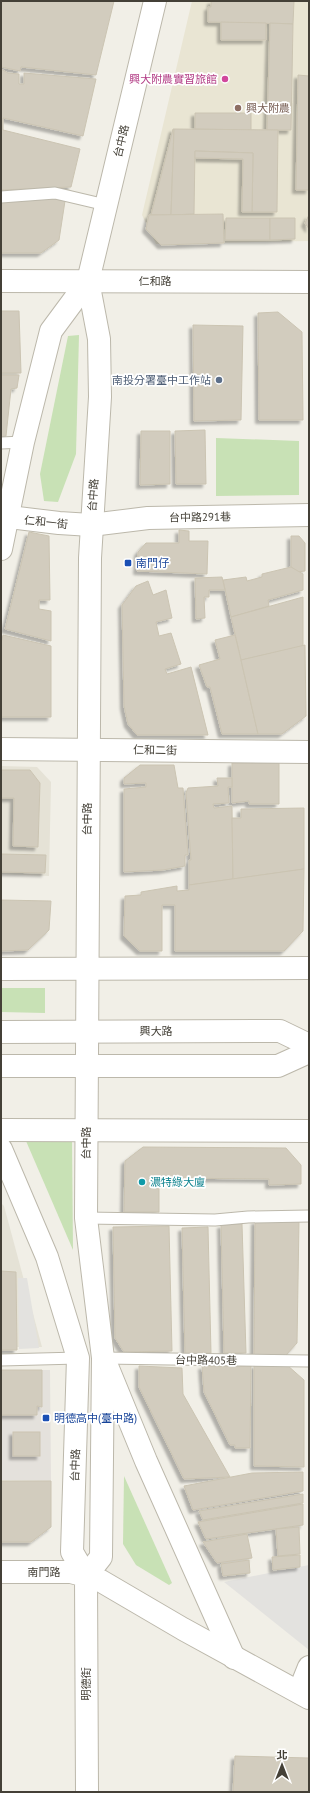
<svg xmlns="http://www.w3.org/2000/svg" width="310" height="1793" font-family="'PT Sans','Noto Sans TC',sans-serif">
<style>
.residential{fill:#e5e2d6}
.industrial{fill:#e4e1dc}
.education{fill:#e9e5d3}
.green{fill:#c8e1b5}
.parking{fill:#e3e2df}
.building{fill:#d2ccbe;stroke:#cbc4b2;filter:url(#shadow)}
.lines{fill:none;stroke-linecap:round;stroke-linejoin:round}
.service-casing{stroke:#bcb8ab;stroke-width:13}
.minor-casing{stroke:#bcb8ab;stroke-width:24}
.tertiary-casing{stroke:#bcb8ab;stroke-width:24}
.service{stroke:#fff;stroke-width:11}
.minor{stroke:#fff;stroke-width:22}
.tertiary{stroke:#fff;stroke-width:22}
.hotel-dot{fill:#d1479c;stroke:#fff;stroke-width:1.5}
.education-dot{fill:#8d6e63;stroke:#fff;stroke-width:1.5}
.service-dot{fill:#5c6f8a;stroke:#fff;stroke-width:1.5}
.transit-dot{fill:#1a4fb4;stroke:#fff;stroke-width:1.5}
.culture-dot{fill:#0f9aa8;stroke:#fff;stroke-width:1.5}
.labels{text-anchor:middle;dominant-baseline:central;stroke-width:3.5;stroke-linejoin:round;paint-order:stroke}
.hotel-label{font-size:11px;fill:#b23c85;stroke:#fff;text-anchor:end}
.education-label{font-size:11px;fill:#785e54;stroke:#fff;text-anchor:start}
.street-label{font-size:11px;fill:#444037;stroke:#fff}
.service-label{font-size:11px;fill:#4e5e75;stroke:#fff;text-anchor:end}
.transit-label{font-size:11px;fill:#164399;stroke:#fff;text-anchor:start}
.culture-label{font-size:11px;fill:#0d838f;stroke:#fff;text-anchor:start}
</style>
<defs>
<filter id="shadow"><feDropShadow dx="-3.5" dy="3.5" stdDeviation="1" flood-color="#0004"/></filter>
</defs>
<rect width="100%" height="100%" fill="#f1efe7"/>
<g class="residential">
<path d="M1,766L37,767L51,782L49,876L1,874Z"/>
<path d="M1,1203L4,1206L42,1347H1Z"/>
</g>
<path class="industrial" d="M1,1370H50L51,1481L1,1480Z"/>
<path class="education" d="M192,1H309V241L156,244L142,215Z"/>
<g class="green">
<path d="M79,335L76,454L58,502L44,501L40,474L68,336Z"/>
<path d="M216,438L299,441V495L216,496Z"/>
<path d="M1,988H45V1013L1,1012Z"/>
<path d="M72,1140L73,1250L26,1141Z"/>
<path d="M124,1476L172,1583L169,1585L136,1565L123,1544Z"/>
</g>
<g class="parking">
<path d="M18,1278H27L39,1348L19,1349Z"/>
<path d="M309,1565V1650L224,1582Z"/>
</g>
<g class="building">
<path d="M1,1H114L96,75L21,67L20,71L1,67Z"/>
<path d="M211,1H294L293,24L208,22V7H211Z"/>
<path d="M221,22L266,23V40H221Z"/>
<path d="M270,23L293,24L291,130H267Z"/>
<path d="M1,69L8,73L19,74V84H24V73L96,79L83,136L3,118V130L80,149L71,187L1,190Z"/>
<path d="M298,75L309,76V190H296Z"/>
<path d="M195,113H251V130L195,129Z"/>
<path d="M174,129L171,215H151L173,129Z"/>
<path d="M174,129L278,130L277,212H252L253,153L195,151L194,214L171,215Z"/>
<path d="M195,151L253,153L252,212H242L243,159L195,158Z"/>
<path d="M55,199L65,201L59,240L41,253H1V201Z"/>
<path d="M223,214L224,243L161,245L146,229L149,215Z"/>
<path d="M309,215V229L305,223Z"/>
<path d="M226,218H270V240H225Z"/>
<path d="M270,218H295V239L270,240Z"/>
<path d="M1,311H19L21,373H1Z"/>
<path d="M278,312L302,332L303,420H259L258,313Z"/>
<path d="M193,325L243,326L241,420L194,421Z"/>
<path d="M1,375H19L17,388L11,389L6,436L1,437Z"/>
<path d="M205,430L206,484H176L175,431Z"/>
<path d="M141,431H170V484L140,485Z"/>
<path d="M179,530L189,531V541H208L207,574L137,571L138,552L146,543H179Z"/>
<path d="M29,532L49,536L50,600H39V609L51,611V641L5,629Z"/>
<path d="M291,536H299L305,543V571L298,572L291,567Z"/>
<path d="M291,567L303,574V590L268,600L269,606L231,617L223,580L246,577L247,581L262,577V574Z"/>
<path d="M222,577L225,590H209V597H204L205,618L196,619L195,578Z"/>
<path d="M148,581L153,595L166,590L172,618L156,622L159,636L171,633L181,664L165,669L167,674L191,667L208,735H137L128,724L124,706L122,605L136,586Z"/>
<path d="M303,597V646L241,660L231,617Z"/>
<path d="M3,635L51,646V717H1V643Z"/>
<path d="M235,635L241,660L258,734H222L210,687H207L199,665L220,659L215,640Z"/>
<path d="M305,645L306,716L282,734H258L241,660Z"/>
<path d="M232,763H279V804H249V801L232,803Z"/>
<path d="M140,765H174L178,788H183L188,855H185V866L163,870L124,872V789L146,787V783L124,784V778Z"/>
<path d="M1,770H30L40,783L38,847L13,846L14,798H1Z"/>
<path d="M217,778H232V787H228L229,803L213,804L214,808L232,806L233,879L189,885V860H191L186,793L188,788L218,786Z"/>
<path d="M304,808V869L233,879L232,818H241V809Z"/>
<path d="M1,854L46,855L45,873L1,872Z"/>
<path d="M304,869L303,931L284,951H175V905H162V951H140L124,936L125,896L141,895V892L177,886V891L189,890V885Z"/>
<path d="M1,900L51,901L49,930L28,950L1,951Z"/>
<path d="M143,1147L286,1148L301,1165V1184L269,1185V1179L159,1178V1212H124L125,1161Z"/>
<path d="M255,1221H299L297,1343L286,1355H254Z"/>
<path d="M242,1224L246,1353H224L221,1225Z"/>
<path d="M169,1226L172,1351L124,1352L115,1338L113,1227Z"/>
<path d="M208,1227L211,1353L185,1354L182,1228Z"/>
<path d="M1,1271L16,1272L17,1350H1Z"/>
<path d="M254,1365H287L304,1380V1467L254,1466Z"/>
<path d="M139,1366L182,1368L183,1394L230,1477L184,1479L139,1387Z"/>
<path d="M202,1366H251L250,1448H235V1445H230L204,1392Z"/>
<path d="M1,1370H42V1407L37,1406V1415H1Z"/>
<rect x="13" y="1432" width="27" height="24"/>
<path d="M303,1472V1491L193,1510L184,1486L252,1473Z"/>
<path d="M1,1481H51V1527L31,1542H1Z"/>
<path d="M303,1494V1503L203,1520L199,1511Z"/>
<path d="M303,1504V1525L206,1539L198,1522Z"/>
<path d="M299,1527L300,1554L278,1556L276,1529Z"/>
<path d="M247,1534L252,1558L217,1563L203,1542Z"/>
<path d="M300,1555V1567L273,1570L272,1557Z"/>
<path d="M249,1560L250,1573L223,1576L221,1564Z"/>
<path d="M235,1756L309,1758V1792H233Z"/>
</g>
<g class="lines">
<g class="service-casing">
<g id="service">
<path d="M1,197L55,193L106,205"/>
<path d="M1,443L23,442"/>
<path d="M86,1218L215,1220L248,1217L309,1216"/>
<path d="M103,1358L309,1361"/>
<path d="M1,1360L78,1358"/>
</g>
</g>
<g class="minor-casing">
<g id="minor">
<path d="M1,281L309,282"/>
<path d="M1,516L59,523L91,525L148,518L309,515"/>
<path d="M1,749L309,752"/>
<path d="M1,1572H71L86,1576L87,1792"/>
<path d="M299,1692L309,1667"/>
</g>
</g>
<g class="tertiary-casing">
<g id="tertiary">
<path d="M1,549L23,442L51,331L88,281"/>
<path d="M1,969L309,968"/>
<path d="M1,1032L280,1031L309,1045"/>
<path d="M1,1066H278L309,1052"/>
<path d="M1,1130L309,1131"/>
<path d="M1,1149L47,1257L78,1358L72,1552L86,1576L101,1581L183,1629L309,1698"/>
<path d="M107,1366L146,1461L234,1658"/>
<path d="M86,1576L101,1557L103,1358L86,1218L90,558L100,397L99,339L88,281L155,1"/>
</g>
</g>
<use href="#service" class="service"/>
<use href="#minor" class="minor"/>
<use href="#tertiary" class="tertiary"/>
</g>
<circle class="hotel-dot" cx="225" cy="79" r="4"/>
<circle class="education-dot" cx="238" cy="108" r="4"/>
<circle class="service-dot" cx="219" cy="380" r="4"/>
<g class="transit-dot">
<rect x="124" y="559" width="8" height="8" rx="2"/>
<rect x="42" y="1414" width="8" height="8" rx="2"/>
</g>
<circle class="culture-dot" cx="142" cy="1182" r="4"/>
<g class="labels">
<g class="hotel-label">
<text x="217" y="79">興大附農實習旅館</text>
</g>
<g class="education-label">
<text x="246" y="108">興大附農</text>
</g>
<g class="street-label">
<text transform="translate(121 141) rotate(-77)">台中路</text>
<text x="155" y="281">仁和路</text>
<text transform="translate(93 495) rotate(-86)">台中路</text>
<text transform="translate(200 517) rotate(-1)">台中路291巷</text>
<text transform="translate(46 522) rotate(6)">仁和一街</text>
<text transform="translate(155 750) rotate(1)">仁和二街</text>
<text transform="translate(87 819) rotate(-90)">台中路</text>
<text x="156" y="1031">興大路</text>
<text transform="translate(86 1143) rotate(-90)">台中路</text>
<text transform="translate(206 1360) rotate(1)">台中路405巷</text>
<text transform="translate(75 1465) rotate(-88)">台中路</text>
<text x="44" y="1572">南門路</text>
<text transform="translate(86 1684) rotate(-90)">明德街</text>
</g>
<g class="service-label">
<text x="211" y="380">南投分署臺中工作站</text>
</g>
<g class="transit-label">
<text x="136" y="563">南門仔</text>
<text x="54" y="1418">明德高中(臺中路)</text>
</g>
<g class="culture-label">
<text x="150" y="1182">濃特綠大廈</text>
</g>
</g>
<rect width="310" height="1793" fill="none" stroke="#444037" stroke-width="4"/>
<g transform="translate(282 1765)" stroke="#ffffff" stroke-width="3" paint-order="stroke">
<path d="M0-3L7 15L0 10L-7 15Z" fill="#444037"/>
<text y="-6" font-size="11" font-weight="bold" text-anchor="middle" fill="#444037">北</text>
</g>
</svg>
